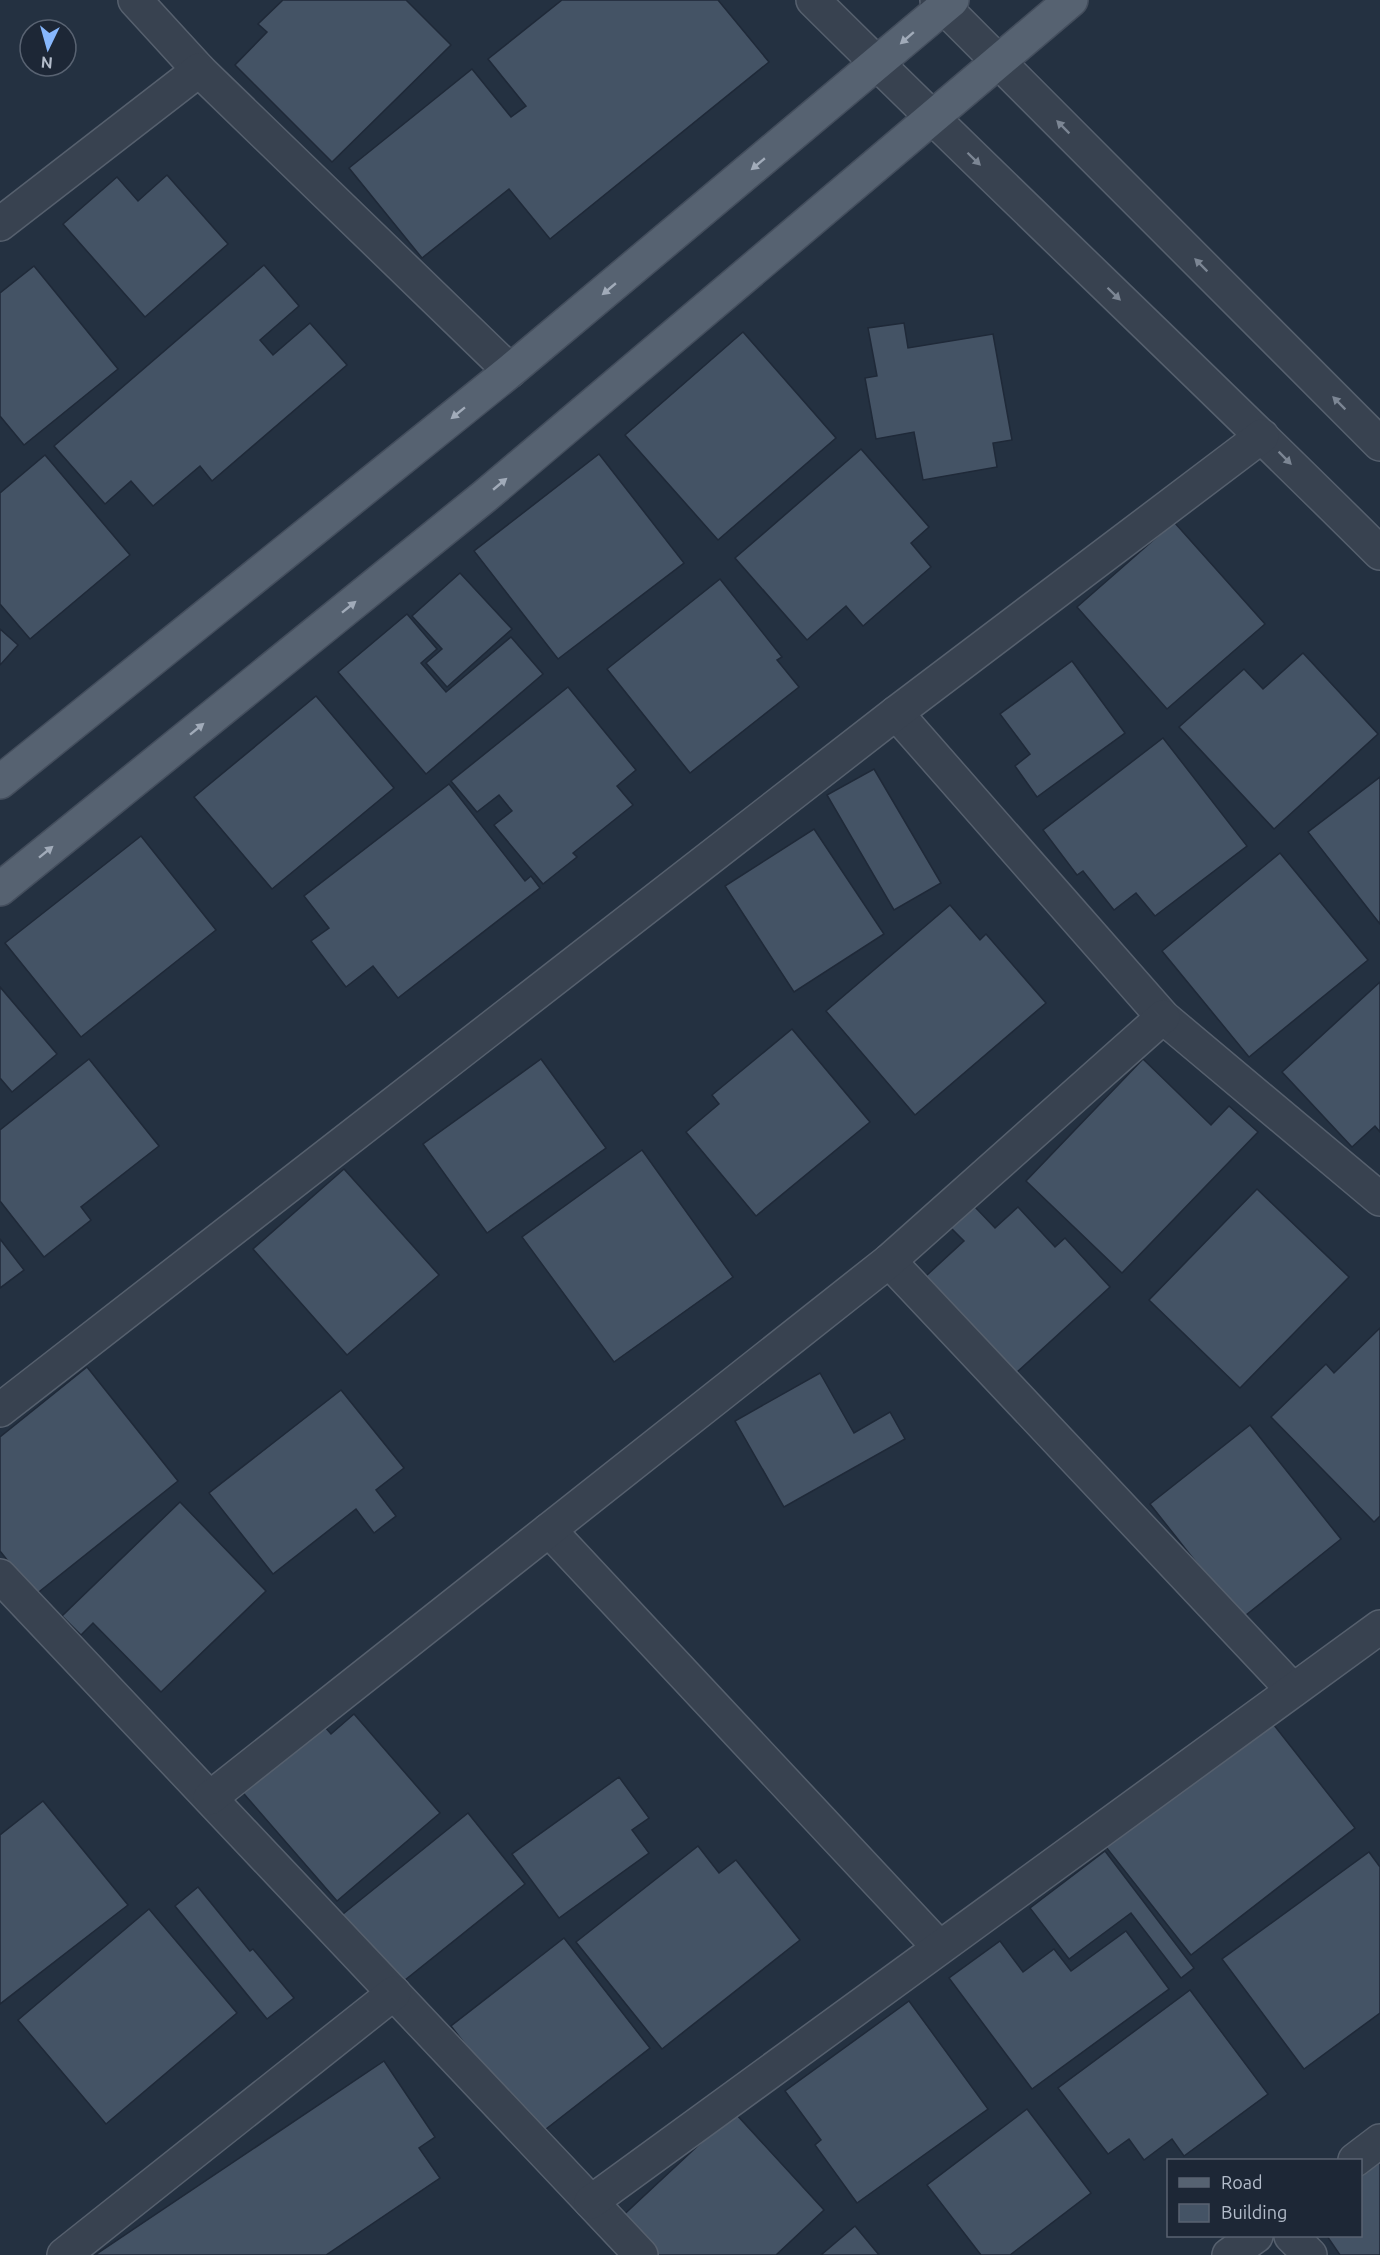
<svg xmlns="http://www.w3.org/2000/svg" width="1380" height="2255" font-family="Ubuntu,sans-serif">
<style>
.building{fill:#445365;stroke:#1f2938;stroke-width:1.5}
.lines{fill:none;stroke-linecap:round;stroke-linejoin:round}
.minor-casing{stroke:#56606e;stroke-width:36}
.major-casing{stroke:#444e5d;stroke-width:36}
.minor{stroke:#384250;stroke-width:33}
.major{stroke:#566271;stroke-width:33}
.oneway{fill:#a1abb9}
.oneway2{fill:#7c8694}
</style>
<rect width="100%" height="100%" fill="#243141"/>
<g class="building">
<path d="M283,0H406L451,45L332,162L235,65L267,32L258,24Z"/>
<path d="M562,0H718L769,62L550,239L509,189L422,258L349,168L472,69L511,117L526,106L488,59Z"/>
<path d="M167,175L228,244L145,317L63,224L117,177L138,201Z"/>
<path d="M264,265L299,306L260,340L273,355L310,323L347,365L212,481L200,466L153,506L131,481L105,504L54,446Z"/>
<path d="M34,266L118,369L24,445L0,416V293Z"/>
<path d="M904,323L908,348L993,334L1012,440L993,443L997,467L923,480L914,432L876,439L865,378L877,376L868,328Z"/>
<path d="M743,332L836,438L718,540L625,435Z"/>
<path d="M861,449L929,527L911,543L931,567L863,626L846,606L807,640L735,558Z"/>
<path d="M599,454L684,563L558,659L474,551Z"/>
<path d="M45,455L130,555L30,639L0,604V493Z"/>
<path d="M1174,522L1265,624L1167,709L1077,607Z"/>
<path d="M460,573L512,629L447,687L426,663L442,649L412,616Z"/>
<path d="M720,579L782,657L777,660L799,687L690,773L607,669Z"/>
<path d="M407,614L437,649L421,663L446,692L511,637L543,674L426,774L338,672Z"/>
<path d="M0,629L18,645L0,665Z"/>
<path d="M1303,653L1378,734L1274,829L1179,727L1244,669L1263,689Z"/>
<path d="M1072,661L1125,733L1037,797L1015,766L1030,754L1000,714Z"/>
<path d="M568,687L636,770L617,786L633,805L573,853L577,857L543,884L494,825L512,811L499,795L477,812L451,781Z"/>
<path d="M316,696L394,788L272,889L194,797Z"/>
<path d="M1163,738L1247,846L1155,916L1136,893L1114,910L1083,871L1077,875L1043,830Z"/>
<path d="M874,769L941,883L894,910L827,795Z"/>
<path d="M1380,777V924L1308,832Z"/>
<path d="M449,784L525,881L531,876L540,888L398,998L373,966L346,987L311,941L329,928L304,896Z"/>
<path d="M814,829L884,934L794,992L725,886Z"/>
<path d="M141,836L216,930L81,1037L5,943Z"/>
<path d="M1280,853L1368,960L1249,1057L1162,951Z"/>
<path d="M950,905L980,940L986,934L1046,1003L915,1115L826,1011Z"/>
<path d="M1380,982V1132L1375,1126L1352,1147L1282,1072Z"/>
<path d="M0,987L57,1054L12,1092L0,1078Z"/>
<path d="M792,1029L870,1122L756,1216L686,1132L719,1104L712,1095Z"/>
<path d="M89,1059L159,1146L81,1207L91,1220L44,1257L0,1201V1130Z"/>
<path d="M541,1059L606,1148L487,1233L423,1144Z"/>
<path d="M1143,1059L1211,1125L1229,1106L1258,1132L1122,1273L1026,1181Z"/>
<path d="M642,1150L733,1277L614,1362L522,1237Z"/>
<path d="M344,1169L439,1275L347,1355L253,1249Z"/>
<path d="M1257,1189L1349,1277L1240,1388L1149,1300Z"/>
<path d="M974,1206L995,1228L1018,1207L1055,1247L1065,1238L1110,1287L1016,1373L926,1276L964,1241L950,1227Z"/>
<path d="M0,1239L24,1270L0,1288Z"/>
<path d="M1380,1328V1516L1374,1522L1271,1417L1326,1364L1334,1373Z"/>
<path d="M87,1367L178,1481L35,1595L0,1551V1437Z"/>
<path d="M820,1373L854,1433L890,1412L905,1439L784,1507L735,1421Z"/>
<path d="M341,1390L404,1468L376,1490L396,1516L374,1533L356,1509L273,1574L209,1493Z"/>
<path d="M1250,1425L1341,1539L1241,1619L1150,1504Z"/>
<path d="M180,1502L266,1591L161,1692L93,1623L81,1635L62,1616Z"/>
<path d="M354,1714L440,1813L337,1901L238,1787L318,1719L331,1734Z"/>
<path d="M1270,1720L1355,1828L1191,1955L1106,1847Z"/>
<path d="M619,1777L649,1818L632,1830L649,1853L559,1918L512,1854Z"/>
<path d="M43,1801L128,1905L0,2004V1835Z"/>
<path d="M468,1813L525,1884L395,1988L338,1918Z"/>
<path d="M698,1846L719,1873L736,1860L800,1940L662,2049L576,1942Z"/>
<path d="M1105,1851L1194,1968L1181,1978L1131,1913L1069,1959L1030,1908Z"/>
<path d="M1369,1852L1380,1867V2013L1304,2069L1222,1959Z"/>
<path d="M198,1887L250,1951L253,1949L294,1998L267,2019L175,1906Z"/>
<path d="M149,1909L237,2013L106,2124L18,2020Z"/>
<path d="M1126,1931L1169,1989L1032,2089L949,1978L1000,1941L1023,1972L1054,1949L1071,1971Z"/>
<path d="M564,1938L650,2048L537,2136L451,2026Z"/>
<path d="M1190,1990L1268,2094L1184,2156L1172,2139L1144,2160L1129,2139L1108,2154L1058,2088Z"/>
<path d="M909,2001L988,2109L857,2203L815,2145L821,2140L785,2091Z"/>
<path d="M384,2061L435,2137L419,2148L440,2178L326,2255H95Z"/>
<path d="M1027,2109L1091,2193L1010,2255H981L927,2185Z"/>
<path d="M734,2112L824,2210L776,2255H645L615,2223Z"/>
<path d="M1380,2159V2255H1340L1327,2236H1360V2173Z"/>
<path d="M855,2226L879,2255H821Z"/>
</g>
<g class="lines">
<g class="minor-casing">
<g id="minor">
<path d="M135,0L199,70"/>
<path d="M813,0C1000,186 1193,367 1380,553"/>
<path d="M937,0L1380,444"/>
<path d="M0,224L199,70L510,371"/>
<path d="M896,713L1163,1017L1380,1199"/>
<path d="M889,1261L1293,1690"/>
<path d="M0,1410L896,713L1262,436"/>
<path d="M549,1530L939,1947"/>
<path d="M0,1576L641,2255"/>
<path d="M210,1798L889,1261L1163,1017"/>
<path d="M1355,2160L1380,2141"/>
<path d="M591,2202L1380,1627"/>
<path d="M1291,2236L1310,2255"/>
<path d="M64,2255L394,1993"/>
<path d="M1229,2255L1256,2236"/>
</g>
</g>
<g class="major-casing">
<g id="major">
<path d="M0,782L510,371L952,0"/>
<path d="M0,889L485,496L1071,0"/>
</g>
</g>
<use href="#minor" class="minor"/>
<use href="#major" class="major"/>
</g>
<defs><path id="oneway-solid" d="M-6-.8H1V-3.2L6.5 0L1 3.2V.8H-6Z" transform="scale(1.5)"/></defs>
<g class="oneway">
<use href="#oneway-solid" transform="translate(907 38) rotate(139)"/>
<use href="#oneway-solid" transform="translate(758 164) rotate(140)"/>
<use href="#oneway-solid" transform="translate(609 289) rotate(140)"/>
<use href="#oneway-solid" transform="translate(458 413) rotate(141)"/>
<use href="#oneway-solid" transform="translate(500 484) rotate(-40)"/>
<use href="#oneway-solid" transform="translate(349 607) rotate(-39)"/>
<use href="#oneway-solid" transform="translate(197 729) rotate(-39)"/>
<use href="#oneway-solid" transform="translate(46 852) rotate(-39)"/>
</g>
<g class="oneway2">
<use href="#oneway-solid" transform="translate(1063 127) rotate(-135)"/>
<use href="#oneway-solid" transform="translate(974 159) rotate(44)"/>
<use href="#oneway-solid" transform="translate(1201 265) rotate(-135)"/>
<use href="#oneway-solid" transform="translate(1114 294) rotate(44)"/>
<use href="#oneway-solid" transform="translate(1339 403) rotate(-135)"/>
<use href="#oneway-solid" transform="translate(1285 458) rotate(45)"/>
</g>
<rect x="1167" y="2159" width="195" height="78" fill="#1d2736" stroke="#596372" stroke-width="1.5"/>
<rect x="1179" y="2178" width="30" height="9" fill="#566271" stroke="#596372" stroke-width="1.5"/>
<text x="1221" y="2189" font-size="18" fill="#b4bdcb">Road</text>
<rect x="1179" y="2204" width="30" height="18" fill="#445365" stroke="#596372" stroke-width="1.5"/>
<text x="1221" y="2219" font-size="18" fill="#b4bdcb">Building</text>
<g transform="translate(48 48) rotate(185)"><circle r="28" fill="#1d2736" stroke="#596372" stroke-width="1.5"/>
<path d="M0-4.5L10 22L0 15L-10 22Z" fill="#87b7fd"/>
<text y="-9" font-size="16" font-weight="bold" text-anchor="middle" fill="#b4bdcb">N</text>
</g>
</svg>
